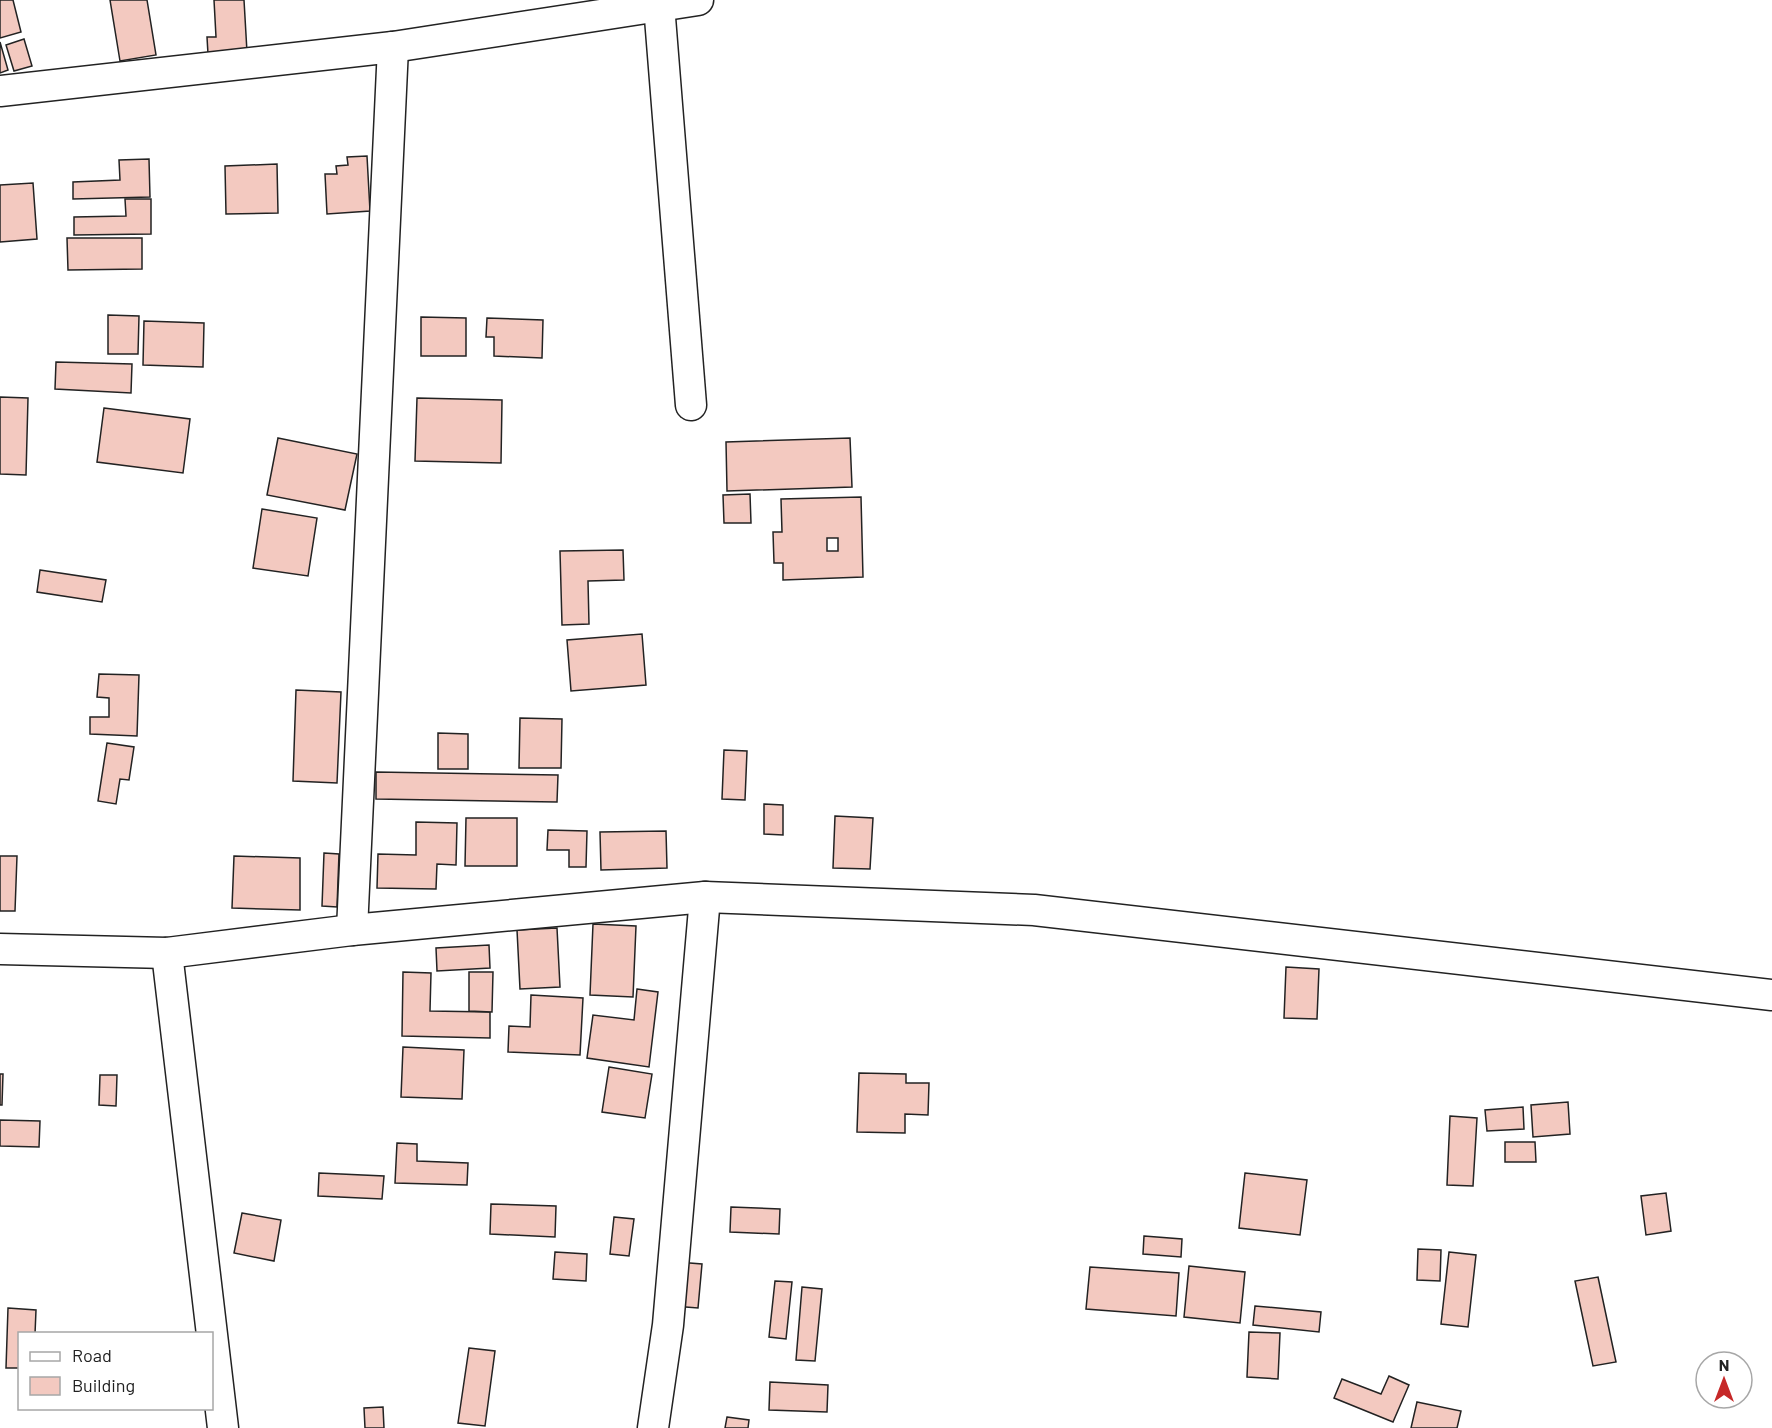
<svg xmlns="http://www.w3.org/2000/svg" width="1772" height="1428" font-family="Barlow,sans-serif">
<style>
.building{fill:#f3c9c0;stroke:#222;stroke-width:1.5;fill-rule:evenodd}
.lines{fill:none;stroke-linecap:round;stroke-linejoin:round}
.minor-casing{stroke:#222;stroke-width:33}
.minor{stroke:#fff;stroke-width:30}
</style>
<rect width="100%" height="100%" fill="#fff"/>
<g class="building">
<path d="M0,0H13L21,32L0,38Z"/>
<path d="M110,0H147L156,55L120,61Z"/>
<path d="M214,0H244L247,52L208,54L207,37H216Z"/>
<path d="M24,39L32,66L14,71L6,45Z"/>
<path d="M0,42L8,70L0,73Z"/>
<path d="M367,156L370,211L327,214L325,174H337L336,166L348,165L347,157Z"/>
<path d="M149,159L150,197L73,199V182L120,180L119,160Z"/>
<path d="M277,164L278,213L226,214L225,166Z"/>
<path d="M33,183L37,239L0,242V185Z"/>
<path d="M125,199H151V234L74,235V217L126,216Z"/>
<path d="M67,238H142V269L68,270Z"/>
<path d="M108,315L139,316L138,354H108Z"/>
<path d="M421,317L466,318V356H421Z"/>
<path d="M487,318L543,320L542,358L494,356V337H486Z"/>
<path d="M144,321L204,323L203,367L143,365Z"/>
<path d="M56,362L132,364L131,393L55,389Z"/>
<path d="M0,397L28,398L26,475L0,474Z"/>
<path d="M417,398L502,400L501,463L415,461Z"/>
<path d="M104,408L190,419L183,473L97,462Z"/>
<path d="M278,438L357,454L345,510L267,495Z"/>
<path d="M850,438L852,487L727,491L726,442Z"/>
<path d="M750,494L751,523H724L723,495Z"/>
<path d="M861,497L863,577L783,580V563H774L773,532H782L781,499ZM827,538H838V551H827Z"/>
<path d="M262,509L317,518L308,576L253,568Z"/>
<path d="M623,550L624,580L588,581L589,624L562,625L560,551Z"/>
<path d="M40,570L106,580L102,602L37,592Z"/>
<path d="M642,634L646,685L571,691L567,640Z"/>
<path d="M99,674L139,675L137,736L90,734V717H109V698L97,697Z"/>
<path d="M296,690L341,692L337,783L293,781Z"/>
<path d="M520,718L562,719L561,768H519Z"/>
<path d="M438,733L468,734V769H438Z"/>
<path d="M107,743L134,747L129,780L120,779L116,804L98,801Z"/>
<path d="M724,750L747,751L745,800L722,799Z"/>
<path d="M376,772L558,775L557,802L376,799Z"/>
<path d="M764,804L783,805V835L764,834Z"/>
<path d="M835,816L873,818L870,869L833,868Z"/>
<path d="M466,818H517V866H465Z"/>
<path d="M416,822L457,823L456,865L437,864L436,889L377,888L378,854L416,855Z"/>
<path d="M548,830L587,831L586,867H569V850H547Z"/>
<path d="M666,831L667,868L601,870L600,832Z"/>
<path d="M324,853L339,854L337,907L322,906Z"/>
<path d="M0,856H17L15,911H0Z"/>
<path d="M234,856L300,858V910L232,908Z"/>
<path d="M593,924L636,926L633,997L590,995Z"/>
<path d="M557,928L560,987L520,989L517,930Z"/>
<path d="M489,945L490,968L437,971L436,948Z"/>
<path d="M1286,967L1319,969L1317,1019L1284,1018Z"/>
<path d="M403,972L431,973L430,1011L490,1012V1038L402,1036Z"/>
<path d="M469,972H493L492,1012L469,1011Z"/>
<path d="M637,989L658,992L649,1067L587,1058L593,1015L634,1020Z"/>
<path d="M531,995L583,998L580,1055L508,1052L509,1026L530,1027Z"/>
<path d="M403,1047L464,1050L462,1099L401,1097Z"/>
<path d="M609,1067L652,1074L645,1118L602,1112Z"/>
<path d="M859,1073L906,1074V1083H929L928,1115L905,1114V1133L857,1132Z"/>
<path d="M0,1074H3L2,1105H0Z"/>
<path d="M100,1075H117L116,1106L99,1105Z"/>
<path d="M1568,1102L1570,1134L1533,1137L1531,1105Z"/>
<path d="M1523,1107L1524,1129L1487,1131L1485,1110Z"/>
<path d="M1450,1116L1477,1118L1473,1186L1447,1185Z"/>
<path d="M0,1120L40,1121L39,1147L0,1146Z"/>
<path d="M1505,1142H1535L1536,1162H1505Z"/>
<path d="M397,1143L417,1144V1161L468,1163L467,1185L395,1183Z"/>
<path d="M319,1173L384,1176L382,1199L318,1196Z"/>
<path d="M1245,1173L1307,1180L1300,1235L1239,1228Z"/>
<path d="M1666,1193L1671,1231L1646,1235L1641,1196Z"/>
<path d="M491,1204L556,1206L555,1237L490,1234Z"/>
<path d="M731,1207L780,1209L779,1234L730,1232Z"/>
<path d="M242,1213L281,1220L274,1261L234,1253Z"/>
<path d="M614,1217L634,1219L629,1256L610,1254Z"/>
<path d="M1144,1236L1182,1239L1181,1257L1143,1254Z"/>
<path d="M1418,1249L1441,1250L1440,1281L1417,1280Z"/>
<path d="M555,1252L587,1254L586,1281L553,1279Z"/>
<path d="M1449,1252L1476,1255L1468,1327L1441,1324Z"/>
<path d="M677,1262L702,1264L698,1308L673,1306Z"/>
<path d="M1189,1266L1245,1272L1240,1323L1184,1317Z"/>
<path d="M1090,1267L1179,1273L1176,1316L1086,1309Z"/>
<path d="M1598,1277L1616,1362L1593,1366L1575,1281Z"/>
<path d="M775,1281L792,1282L786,1339L769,1337Z"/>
<path d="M802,1287L822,1289L815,1361L796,1360Z"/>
<path d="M1255,1306L1321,1312L1319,1332L1253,1325Z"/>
<path d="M8,1308L36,1310L35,1334H20V1368H6Z"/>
<path d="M1249,1332L1280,1333L1278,1379L1247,1377Z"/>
<path d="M469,1348L495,1351L485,1426L458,1423Z"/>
<path d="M1389,1376L1409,1385L1393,1422L1334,1398L1342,1379L1381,1394Z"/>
<path d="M770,1382L828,1385L827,1412L769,1410Z"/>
<path d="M1417,1402L1461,1411L1457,1428H1411Z"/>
<path d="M383,1407L384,1428H365L364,1408Z"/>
<path d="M727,1417L749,1420L748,1428H725Z"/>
</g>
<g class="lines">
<g class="minor-casing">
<g id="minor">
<path d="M659,5L691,405"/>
<path d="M0,91L393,47L698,0"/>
<path d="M352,930L393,47"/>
<path d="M0,949L167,953L352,930L705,897L1034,910L1772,995"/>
<path d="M167,953L223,1428"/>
<path d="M653,1428L668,1325L705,897"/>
</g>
</g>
<use href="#minor" class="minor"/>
</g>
<rect x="18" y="1332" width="195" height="78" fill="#ffffff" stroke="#a7a7a7" stroke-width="1.5"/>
<rect x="30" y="1352" width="30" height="9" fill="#ffffff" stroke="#a7a7a7" stroke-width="1.5"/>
<text x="72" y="1362" font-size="18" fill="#222222">Road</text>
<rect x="30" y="1377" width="30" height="18" fill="#f3c9c0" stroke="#a7a7a7" stroke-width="1.5"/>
<text x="72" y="1392" font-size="18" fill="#222222">Building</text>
<g transform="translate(1724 1380)"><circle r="28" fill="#ffffff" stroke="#a7a7a7" stroke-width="1.5"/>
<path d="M0-4.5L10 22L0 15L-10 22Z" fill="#c62828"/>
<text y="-9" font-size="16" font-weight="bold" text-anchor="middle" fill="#222222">N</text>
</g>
</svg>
